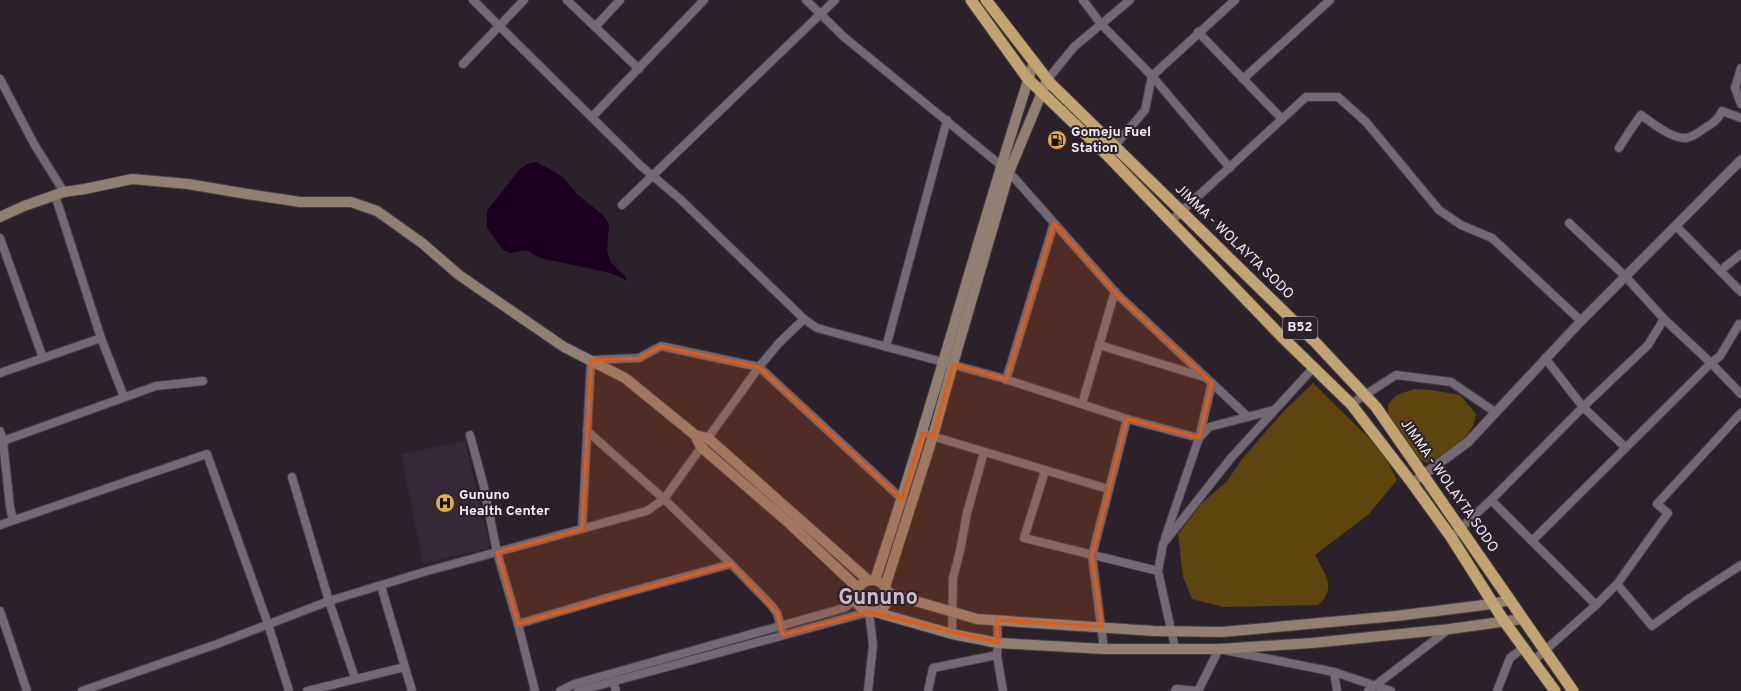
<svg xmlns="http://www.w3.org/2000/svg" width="1741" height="691" font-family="Overpass,sans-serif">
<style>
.built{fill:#352837}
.forest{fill:#5d450d}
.water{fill:#1c0020}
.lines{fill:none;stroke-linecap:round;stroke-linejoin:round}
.minor-casing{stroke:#443d44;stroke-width:10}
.tertiary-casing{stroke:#443d44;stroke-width:11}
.secondary-casing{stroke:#443d44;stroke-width:12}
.trunk-casing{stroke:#443d44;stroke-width:13}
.minor{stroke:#736974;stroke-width:8}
.tertiary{stroke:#736974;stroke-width:9}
.secondary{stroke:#917f72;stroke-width:10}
.trunk{stroke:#c2a470;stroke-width:11}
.marked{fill:#e8590c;fill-opacity:0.2;stroke:#e8590c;stroke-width:3;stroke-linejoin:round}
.labels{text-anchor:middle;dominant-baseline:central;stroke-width:4;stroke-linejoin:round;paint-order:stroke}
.shield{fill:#2a212b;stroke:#b7b0b8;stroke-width:1}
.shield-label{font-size:13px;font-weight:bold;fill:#f3edf4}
.poi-label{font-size:14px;font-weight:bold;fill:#f3edf4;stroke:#2a212b;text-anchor:start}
.street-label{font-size:14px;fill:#f3edf4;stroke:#2a212b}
.town-label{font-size:22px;font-weight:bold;fill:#c7bcc8;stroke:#2a212b}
</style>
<rect width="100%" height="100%" fill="#2a212b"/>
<path class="built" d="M465,441L489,544L487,549L423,563L401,454Z"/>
<g class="forest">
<path d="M1313,383L1382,451L1397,480L1369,514L1315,555C1324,574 1338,587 1318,605L1223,607L1192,599L1183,577L1178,534L1202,503L1227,481L1242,459L1284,411Z"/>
<path d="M1414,389L1431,390L1460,395L1476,414C1475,419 1474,425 1471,429C1461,445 1443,457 1426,463L1414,455L1388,415V404L1397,395Z"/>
</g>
<path class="water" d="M537,162L562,176L578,195L603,215L609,224L607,250L611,263L624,275L627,281L611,273L540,258L526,250L510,253L502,249L487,228V211L519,170L527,164Z"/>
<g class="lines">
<g class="minor-casing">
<g id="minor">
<path d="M473,0L641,166L680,199L804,319L817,328L1002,378L1127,419L1199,438L1212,383"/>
<path d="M567,0L639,69"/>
<path d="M806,0L844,37L1009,172L1117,294L1248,417"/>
<path d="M1083,0L1101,24L1152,76L1230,168"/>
<path d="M595,27L620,0"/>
<path d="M1198,32L1282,119"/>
<path d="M463,64L524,0"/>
<path d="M1741,68L1735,88L1741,104"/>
<path d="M0,79L34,144L64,192"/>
<path d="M1243,79L1330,0"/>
<path d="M1047,80L1074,47L1130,0"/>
<path d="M592,117L704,0"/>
<path d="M1619,148L1629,132L1641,115C1652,123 1672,139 1686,138C1693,137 1699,132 1705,128C1713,123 1718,120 1722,111L1741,118"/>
<path d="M1107,155L1145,110L1152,76L1235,0"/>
<path d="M55,195L101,338L124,397"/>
<path d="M622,205L835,0"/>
<path d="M1171,221L1306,97H1338L1366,122L1439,210L1461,225L1492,238L1581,321"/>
<path d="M1569,223L1625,276L1664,319L1711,363L1741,394"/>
<path d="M1676,226L1741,292"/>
<path d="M0,238L43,358"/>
<path d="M1720,271L1741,254"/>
<path d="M1099,345L1204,377"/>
<path d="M886,347L947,120"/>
<path d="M1545,358L1583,407L1625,447"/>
<path d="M0,373L101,338"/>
<path d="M1006,380L1054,223"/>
<path d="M1082,404L1115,291"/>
<path d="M1351,404L1396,375L1451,382L1495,412"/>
<path d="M0,431L3,441L10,507L13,520"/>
<path d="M587,431L664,499L731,564L771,605L777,613L782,631"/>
<path d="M922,433L1108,489"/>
<path d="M470,435L484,487L497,552L518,624L535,691"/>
<path d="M3,441L156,386L203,381"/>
<path d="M1045,471L1024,538L1158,571"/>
<path d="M292,477L329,601L355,678"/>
<path d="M1491,500L1596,605"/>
<path d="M0,525L207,454L268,624L289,691"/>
<path d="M582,529L591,360L639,358L661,346L759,367L902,499"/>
<path d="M1451,537L1491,500L1583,407L1648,345L1664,319"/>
<path d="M1165,538L1199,438L1209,427L1274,410"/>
<path d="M1532,541L1711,363L1720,356L1739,324H1741"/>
<path d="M1617,584L1652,626L1690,598L1741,565"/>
<path d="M381,586L412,691"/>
<path d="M0,611L27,691"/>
<path d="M997,620L998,643L997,655L1003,691"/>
<path d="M518,624L603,599L731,564"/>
<path d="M952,634L953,578L960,551L967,513L984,452"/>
<path d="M1175,648L1158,571L1163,544L1231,458L1314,367"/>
<path d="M1104,649L1092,556L1127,419"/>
<path d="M1533,661L1596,605L1617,584L1668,513L1657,504L1741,413"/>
<path d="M1334,672L1337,691"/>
<path d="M613,681L616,691"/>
<path d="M82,691L217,644L329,601L424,572L647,511L664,499L759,367L779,343L804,319"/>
<path d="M307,691L405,667"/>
<path d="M560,691L574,684L844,608L856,600"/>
<path d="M578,691L869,612L873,645L868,691"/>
<path d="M928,691L933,668L997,655"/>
<path d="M1175,691L1176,689L1198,691L1219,649L1334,672L1391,691"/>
<path d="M1368,691L1449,629"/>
<path d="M1497,691L1510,658L1523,648"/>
</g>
</g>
<g class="tertiary-casing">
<path id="tertiary" d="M1412,483L1468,442L1581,321L1741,160"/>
</g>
<g class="secondary-casing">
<g id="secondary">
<path d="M0,217L24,206L64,192L85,189L132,179L188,184L247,194L300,202H351L377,211L422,243L459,275L564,347L625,378L695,435L708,438L868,580"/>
<path d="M695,435L701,447L790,524L858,588"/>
<circle cx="872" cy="596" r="16"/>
<path d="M875,580C933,409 978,233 1034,62"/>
<path d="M885,587L933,436L953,364L1009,172L1047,80"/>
<path d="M888,593L977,619L1154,631L1222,632L1396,616L1492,604L1510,600"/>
<path d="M875,612L952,634L998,643L1104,649H1219L1312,643L1450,629L1522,619"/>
</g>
</g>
<g class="trunk-casing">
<g id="trunk">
<path d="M971,0L1028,79L1107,155L1281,336L1351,404L1412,483L1451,537L1504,621L1555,691"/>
<path d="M986,0L1051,84L1315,342L1376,407L1573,691"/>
</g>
</g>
<use href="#minor" class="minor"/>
<use href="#tertiary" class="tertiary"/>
<use href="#secondary" class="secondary"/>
<use href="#trunk" class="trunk"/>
</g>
<path class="marked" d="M1054,223L1117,294L1212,383L1199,438L1127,419L1092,556L1102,627L997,620L998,643L869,612L783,635L777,613L731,564L518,624L497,552L582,529L591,360L639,358L661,346L759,367L902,499L922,433L933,436L953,364L1006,379Z"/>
<defs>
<g id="fuel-disc" transform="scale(1)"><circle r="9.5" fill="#e3ae35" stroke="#2a212b"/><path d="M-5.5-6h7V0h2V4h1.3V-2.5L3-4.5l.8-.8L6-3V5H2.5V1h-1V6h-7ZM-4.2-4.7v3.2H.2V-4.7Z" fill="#111"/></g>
<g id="hospital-disc" transform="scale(1)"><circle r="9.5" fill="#e3ae35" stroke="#2a212b"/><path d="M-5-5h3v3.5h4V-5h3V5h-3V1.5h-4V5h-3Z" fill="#111"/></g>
</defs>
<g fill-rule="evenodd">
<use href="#fuel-disc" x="1057" y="140"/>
<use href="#hospital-disc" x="445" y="503"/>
</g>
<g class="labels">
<rect class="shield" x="1283" y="317" width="34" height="22" rx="3"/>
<g class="shield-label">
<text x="1300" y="328">B52</text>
</g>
<g class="poi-label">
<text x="1071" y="132">Gomeju Fuel<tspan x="1071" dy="16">Station</tspan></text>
<text x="459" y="495">Gununo<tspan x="459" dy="16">Health Center</tspan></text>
</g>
<g class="street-label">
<text transform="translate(1234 242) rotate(44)">JIMMA - WOLAYTA SODO</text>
<text transform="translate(1449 486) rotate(55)">JIMMA - WOLAYTA SODO</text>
</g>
<g class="town-label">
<text x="878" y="598">Gununo</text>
</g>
</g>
</svg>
